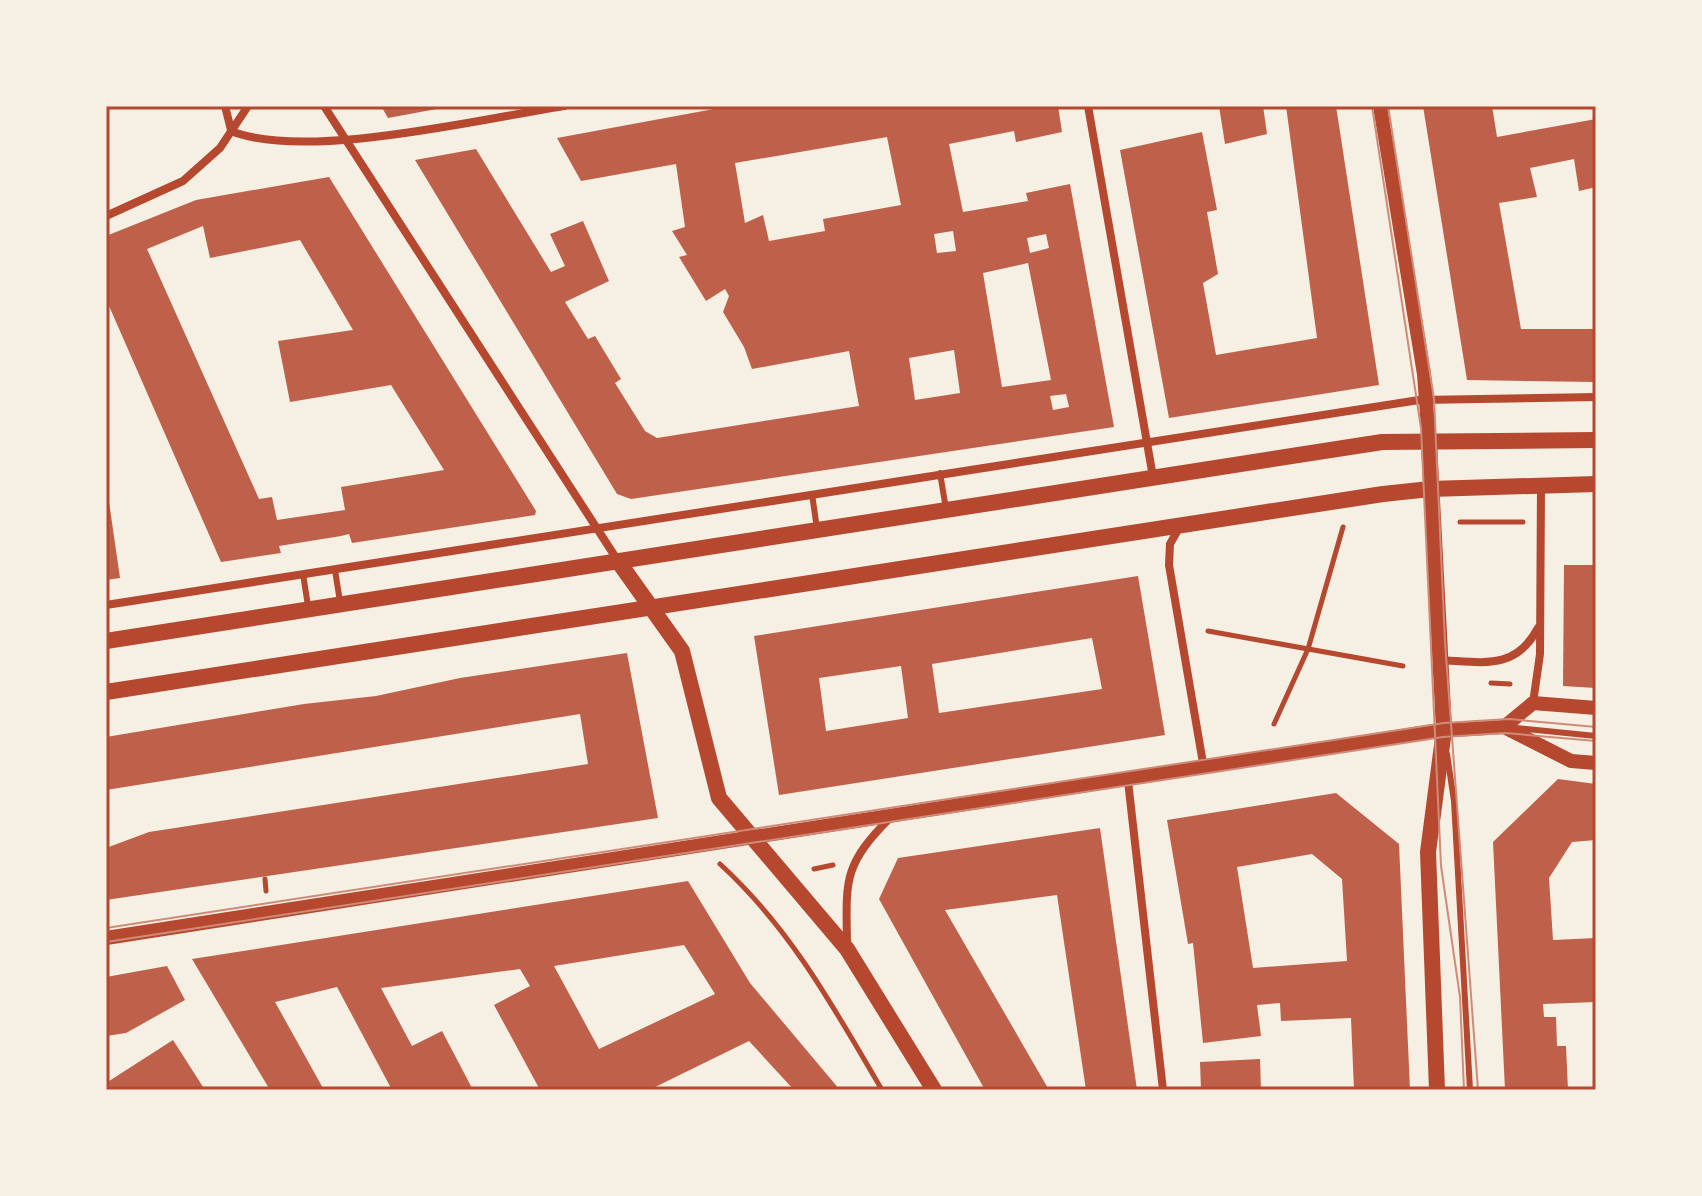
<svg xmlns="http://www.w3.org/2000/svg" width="1702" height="1196" font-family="Barlow,sans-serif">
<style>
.building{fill:#bf614a;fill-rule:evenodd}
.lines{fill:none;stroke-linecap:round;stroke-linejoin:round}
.path{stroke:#b5482f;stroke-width:5}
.service{stroke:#b5482f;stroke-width:6}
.minor{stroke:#b5482f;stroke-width:8}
.tertiary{stroke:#b5482f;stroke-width:14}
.secondary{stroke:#b5482f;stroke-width:16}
.tram{stroke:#cf8b77;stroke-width:2}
.neatline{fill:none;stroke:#b5482f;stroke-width:3}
</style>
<rect width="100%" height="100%" fill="#f6efe4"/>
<g class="building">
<path d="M381,106H442V108L388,118Z"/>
<path d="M730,106H1058L1062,132L1016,142L1014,131L949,144L963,212L1028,201L1026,193L1070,184L1114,427L631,499L617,494L415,160L476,149L551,272L565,266L550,234L583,221L609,281L565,302L588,339L595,336L621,379L615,383L645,431L657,438L859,406L849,351L752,369L744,347L723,312L729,296L725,289L706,301L679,257L687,255L672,231L685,227L676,164L581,181L557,138ZM887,137L901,205L823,219L825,231L769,241L763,215L745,223L735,163ZM953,231L956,251L937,253L934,234ZM1046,234L1049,248L1030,253L1027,238ZM1028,263L1051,380L1002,387L983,273ZM954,350L960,393L915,400L909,358ZM1066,394L1069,407L1053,410L1050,396Z"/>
<path d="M1219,106H1263L1267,134L1225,144Z"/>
<path d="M1286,106H1336L1379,385L1169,418L1120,150L1202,132L1217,210L1207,212L1218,274L1203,283L1216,355L1317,338Z"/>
<path d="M1423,106H1492L1497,137L1596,119V187L1579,191L1574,159L1530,168L1537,197L1499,203L1521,329H1596V382L1467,380Z"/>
<path d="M329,177L536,511L535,515L352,543L349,534L341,536L279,546L281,553L221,562L106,299V236L196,200ZM203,226L210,258L300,240L353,330L278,341L290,402L391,385L444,470L341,487L345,510L277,520L272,497L259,499L147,249Z"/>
<path d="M106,481L120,578L106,580Z"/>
<path d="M1564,565H1596V688L1563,686Z"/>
<path d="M1138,576L1165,735L779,795L754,636ZM1092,638L1102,689L939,713L932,664ZM901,666L908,718L826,731L819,678Z"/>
<path d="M627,653L658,818L106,900V848L149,832L588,764L580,714L106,790V737L304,704L376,696L460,678Z"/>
<path d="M1558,779L1596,784V840L1572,842L1549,878L1553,940L1596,938V1002L1543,1004L1544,1017H1556L1557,1046H1566L1568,1090H1505L1493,842Z"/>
<path d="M1336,793L1399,844L1410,1090H1354L1351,1018L1281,1021L1280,1003L1257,1005L1261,1036L1203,1043L1193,943L1188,944L1167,820ZM1312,854L1342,879L1347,961L1253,968L1237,867Z"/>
<path d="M1100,828L1137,1090H1086L1057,895L945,910L1049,1090H985L879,899L898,858Z"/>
<path d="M688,881L750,983L840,1090H794L749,1041L649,1090H540L494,1005L530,986L520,969L381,988L412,1046L442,1031L473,1090H392L337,987L275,1002L324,1090H270L192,959ZM684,945L715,994L599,1049L554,966Z"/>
<path d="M167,966L185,1000L126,1033L106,1036V977Z"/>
<path d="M173,1040L205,1090H106V1083Z"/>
<path d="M1260,1059L1261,1090H1201L1200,1062Z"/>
</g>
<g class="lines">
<g class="path">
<path d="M1460,522H1523"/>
<path d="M1208,631L1403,666"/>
<path d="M1491,683L1510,684"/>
<path d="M1274,724L1308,649L1343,527"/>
<path d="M720,864C791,929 834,1008 882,1090"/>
<path d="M814,869L833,865"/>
<path d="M265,879L266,891"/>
</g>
<g class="service">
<path d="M940,473L946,509"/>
<path d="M812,494L817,529"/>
<path d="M335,570L340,602"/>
<path d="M303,574L308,606"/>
<path d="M1516,728L1596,736"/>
<path d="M1447,754L1454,801L1470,1090"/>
</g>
<g class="minor">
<path d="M225,106L231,130"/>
<path d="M324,106L618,561"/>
<path d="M1088,106L1153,477"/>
<path d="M231,131C306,161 480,119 564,106"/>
<path d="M106,216L183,181L220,148L248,106"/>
<path d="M1179,528L1170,544L1169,565L1204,769"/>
<path d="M106,605L1419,400L1596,397"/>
<path d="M1439,660C1483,662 1515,671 1538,628"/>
<path d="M1533,703L1540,654L1541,485"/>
<path d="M1128,781L1163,1090"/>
<path d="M847,944C846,880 843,865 890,818"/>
</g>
<g class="tertiary">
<path d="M1380,106L1424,374L1429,442"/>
<path d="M1504,727L1533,703L1596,708"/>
<path d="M106,938L1434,731L1504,727L1571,761L1596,763"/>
</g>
<g class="secondary">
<path d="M1429,442L1444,730L1428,852L1437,1090"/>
<path d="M618,561L682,651L719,798L847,949L934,1090"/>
<path d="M106,641L1382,442L1596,440"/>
<path d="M106,692L1383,494L1430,489L1596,484"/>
</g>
<g class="tram">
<path d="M1372,106L1421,428L1441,866L1460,997L1464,1090"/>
<path d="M1388,106L1434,399L1445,642L1478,1090"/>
<path d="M106,928L1444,723L1509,719L1596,727"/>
<path d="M106,942L1443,737L1505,733L1596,741"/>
</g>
</g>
<rect width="1702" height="1196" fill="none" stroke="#f6efe4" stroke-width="216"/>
<rect x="108" y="108" width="1486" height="980" class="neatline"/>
</svg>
